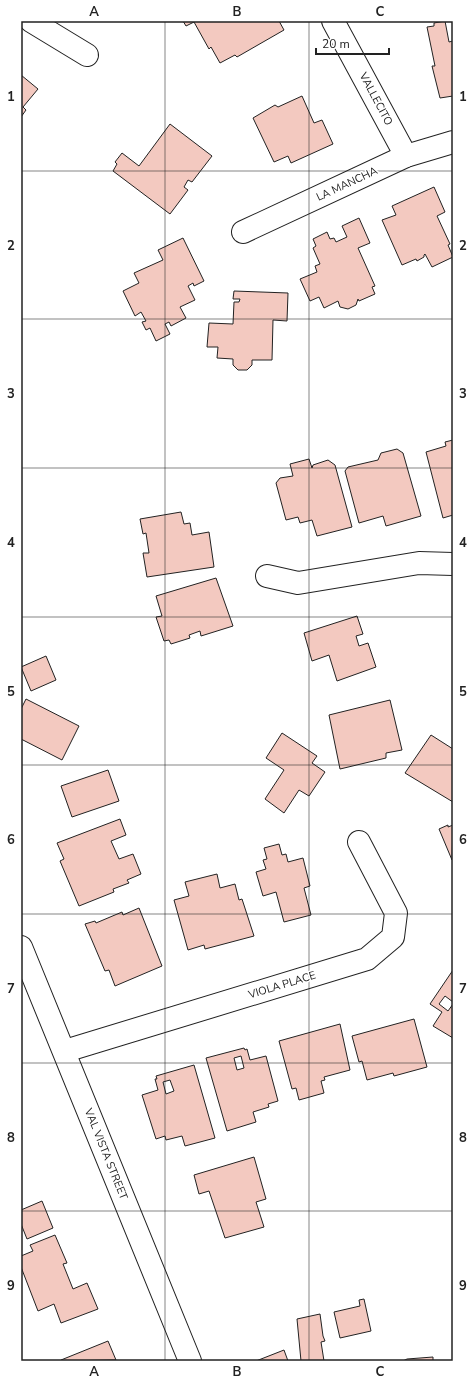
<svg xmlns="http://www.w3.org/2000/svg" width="474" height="1382" font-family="'Nunito Sans',sans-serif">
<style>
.building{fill:#f3c9c0;stroke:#222;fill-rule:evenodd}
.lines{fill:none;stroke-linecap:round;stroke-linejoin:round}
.minor-casing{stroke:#222;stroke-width:24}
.minor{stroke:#fff;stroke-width:22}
.grid{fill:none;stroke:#222;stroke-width:1;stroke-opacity:0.55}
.labels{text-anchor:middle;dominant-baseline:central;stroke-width:3;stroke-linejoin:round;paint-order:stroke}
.street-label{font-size:11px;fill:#222;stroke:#fff}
.neatline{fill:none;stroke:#222;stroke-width:1.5}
.grid-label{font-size:13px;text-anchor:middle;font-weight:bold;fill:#222}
</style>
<rect width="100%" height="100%" fill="#fff"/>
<g class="building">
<path d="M183,21H279L284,30L237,57L235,55L220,63L211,47L209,49L194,22L186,26Z"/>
<path d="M445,21L449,42L453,41V96L440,98L432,66H435L427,27L434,26V23Z"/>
<path d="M21,75L38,89L23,107L26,110L21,117Z"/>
<path d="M302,96L314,123L322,120L333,144L291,163L288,156L274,162L253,118L275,105L278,107Z"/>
<path d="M170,124L212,156L192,182L188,180L184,187L188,190L170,214L113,171L117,164L115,162L122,153L139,166Z"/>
<path d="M434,187L445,212L437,216L450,244L448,245L453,257L432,267L425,254L424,255V257L417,261L416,259L402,265L382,220L396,215L392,206Z"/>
<path d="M359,218L370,243L358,248L375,286L372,287L375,294L359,301L358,299L356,305L348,309L340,307L338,301L324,308L319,297L310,301L300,279L317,272L315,266L320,264L313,248L316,246L313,239L327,232L330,239L334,238L336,242L347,237L342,226Z"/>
<path d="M183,238L204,281L194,286L193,283L188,286L195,300L180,307L186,318L171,326L169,322L165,324L170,334L156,341L150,328L146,330L142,322L146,321L141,312L135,316L123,291L139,283L134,273L163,260L158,250Z"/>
<path d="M234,291L288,293L287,321L273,320L272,360H252V365L247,370H238L233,365V359L217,358L218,347H207L209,323L233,324L234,302H239L240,299H233Z"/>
<path d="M453,440V515L443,518L426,452L446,446L445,442Z"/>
<path d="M397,449L403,453L421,516L386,526L383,516L359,523L345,471L348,467L378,460L381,453Z"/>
<path d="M309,459L312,468L313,465L328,460L335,465L352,527L317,536L312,520L300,523L298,517L286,520L276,483L280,478L293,476L290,464Z"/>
<path d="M181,512L184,524L190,523L192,535L209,532L214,567L147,577L143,553H149L146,533L143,534L140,519Z"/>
<path d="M216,578L233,626L201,636L200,631L189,635L190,638L171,644L169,640L164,641L156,617L162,616L156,596Z"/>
<path d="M357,616L363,634L356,636L359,646L368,643L376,667L337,681L329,655L312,661L304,633Z"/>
<path d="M46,656L56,680L31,691L21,667Z"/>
<path d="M26,699L79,726L62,760L21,739V709Z"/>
<path d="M390,700L402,750L386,753V758L340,769L329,715Z"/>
<path d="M282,733L317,756L312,763L325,772L309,796L299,790L284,813L265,799L284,770L266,758Z"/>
<path d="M431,735L453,749V802L405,773Z"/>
<path d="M108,770L119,801L72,817L61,786Z"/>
<path d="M120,819L126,835L111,841L119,859L133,854L141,874L127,880L129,883L113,889L114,892L79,906L60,861L64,859L57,843Z"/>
<path d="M448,825V827L453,825L452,860L439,829Z"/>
<path d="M279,844L282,855L286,854L288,862L303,858L310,886L304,888L311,915L284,922L276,892L263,896L256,872L266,869L263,860L267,859L264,848Z"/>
<path d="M217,874L220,888L235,884L239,900L242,899L254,936L205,949L204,945L188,950L174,900L189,896L185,882Z"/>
<path d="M139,908L162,966L115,986L109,970L105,971L85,924L95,921L96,923L122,912L123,915Z"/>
<path d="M453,970V1002L445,996L439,1004L448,1011L453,1004V1038L433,1026L442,1012L430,1004Z"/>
<path d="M414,1019L427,1067L394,1076L393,1073L367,1080L362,1061L359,1062L352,1036Z"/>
<path d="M340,1024L350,1070L324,1077L325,1080L321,1081L324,1093L299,1100L296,1088L292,1089L279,1041Z"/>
<path d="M244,1048L245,1050L247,1049L250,1060L266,1056L278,1101L268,1104L269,1107L253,1112L256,1122L227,1131L206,1058ZM241,1056L244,1068L237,1070L234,1058Z"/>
<path d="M194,1065L215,1138L185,1146L182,1136L166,1140L165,1136L156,1139L142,1095L158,1090L155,1079H157L156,1076ZM170,1080L174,1091L166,1094L163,1082Z"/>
<path d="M254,1157L266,1199L256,1202L264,1227L225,1238L209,1191L199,1194L194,1175Z"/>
<path d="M42,1201L53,1228L27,1239L21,1224V1210Z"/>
<path d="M55,1235L67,1263L63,1264L73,1289L87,1283L98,1309L61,1323L54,1304L38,1311L21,1267V1256L33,1251L30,1245Z"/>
<path d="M364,1299L371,1331L340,1338L334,1312L360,1306L359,1300Z"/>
<path d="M320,1314L323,1336L325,1341L321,1342L324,1361H301L297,1319Z"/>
<path d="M108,1341L116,1360L61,1361V1360Z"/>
<path d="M284,1350L288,1361H256Z"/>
<path d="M433,1357V1361H403L407,1359Z"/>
</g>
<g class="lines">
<g class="minor-casing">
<g id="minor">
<path d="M31,21L87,55"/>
<path d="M333,21L406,156"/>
<path d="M243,232L406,156L453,142"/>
<path d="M267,576L298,583L419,563L453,564"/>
<path d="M21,947L190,1361"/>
<path d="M65,1051L367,959L393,937L396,913L359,842"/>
</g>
</g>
<use href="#minor" class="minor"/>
</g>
<path class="grid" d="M165,21V1361M309,21V1361M21,171H453M21,319H453M21,468H453M21,617H453M21,765H453M21,914H453M21,1063H453M21,1211H453"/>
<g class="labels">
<g class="street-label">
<text transform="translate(376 99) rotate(62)">VALLECITO</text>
<text transform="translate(347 184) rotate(-25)">LA MANCHA</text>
<text transform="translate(282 985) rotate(-17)">VIOLA PLACE</text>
<text transform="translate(106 1154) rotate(68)">VAL VISTA STREET</text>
</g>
</g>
<rect width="474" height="1382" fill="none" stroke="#ffffff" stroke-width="44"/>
<path d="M316 48v6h73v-6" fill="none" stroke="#222222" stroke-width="2"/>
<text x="322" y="48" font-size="12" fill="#222222" stroke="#ffffff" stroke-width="3" paint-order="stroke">20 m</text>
<rect x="22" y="22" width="430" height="1338" class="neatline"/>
<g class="grid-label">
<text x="94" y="16">A</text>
<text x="237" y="16">B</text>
<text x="380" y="16">C</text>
<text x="11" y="101">1</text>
<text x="463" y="101">1</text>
<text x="11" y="250">2</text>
<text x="463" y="250">2</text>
<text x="11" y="398">3</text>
<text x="463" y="398">3</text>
<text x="11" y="547">4</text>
<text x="463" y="547">4</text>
<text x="11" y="696">5</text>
<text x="463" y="696">5</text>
<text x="11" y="844">6</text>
<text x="463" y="844">6</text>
<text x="11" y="993">7</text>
<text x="463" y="993">7</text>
<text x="11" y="1142">8</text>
<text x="463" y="1142">8</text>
<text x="11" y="1290">9</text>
<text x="463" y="1290">9</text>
<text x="94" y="1376">A</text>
<text x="237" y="1376">B</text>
<text x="380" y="1376">C</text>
</g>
</svg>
